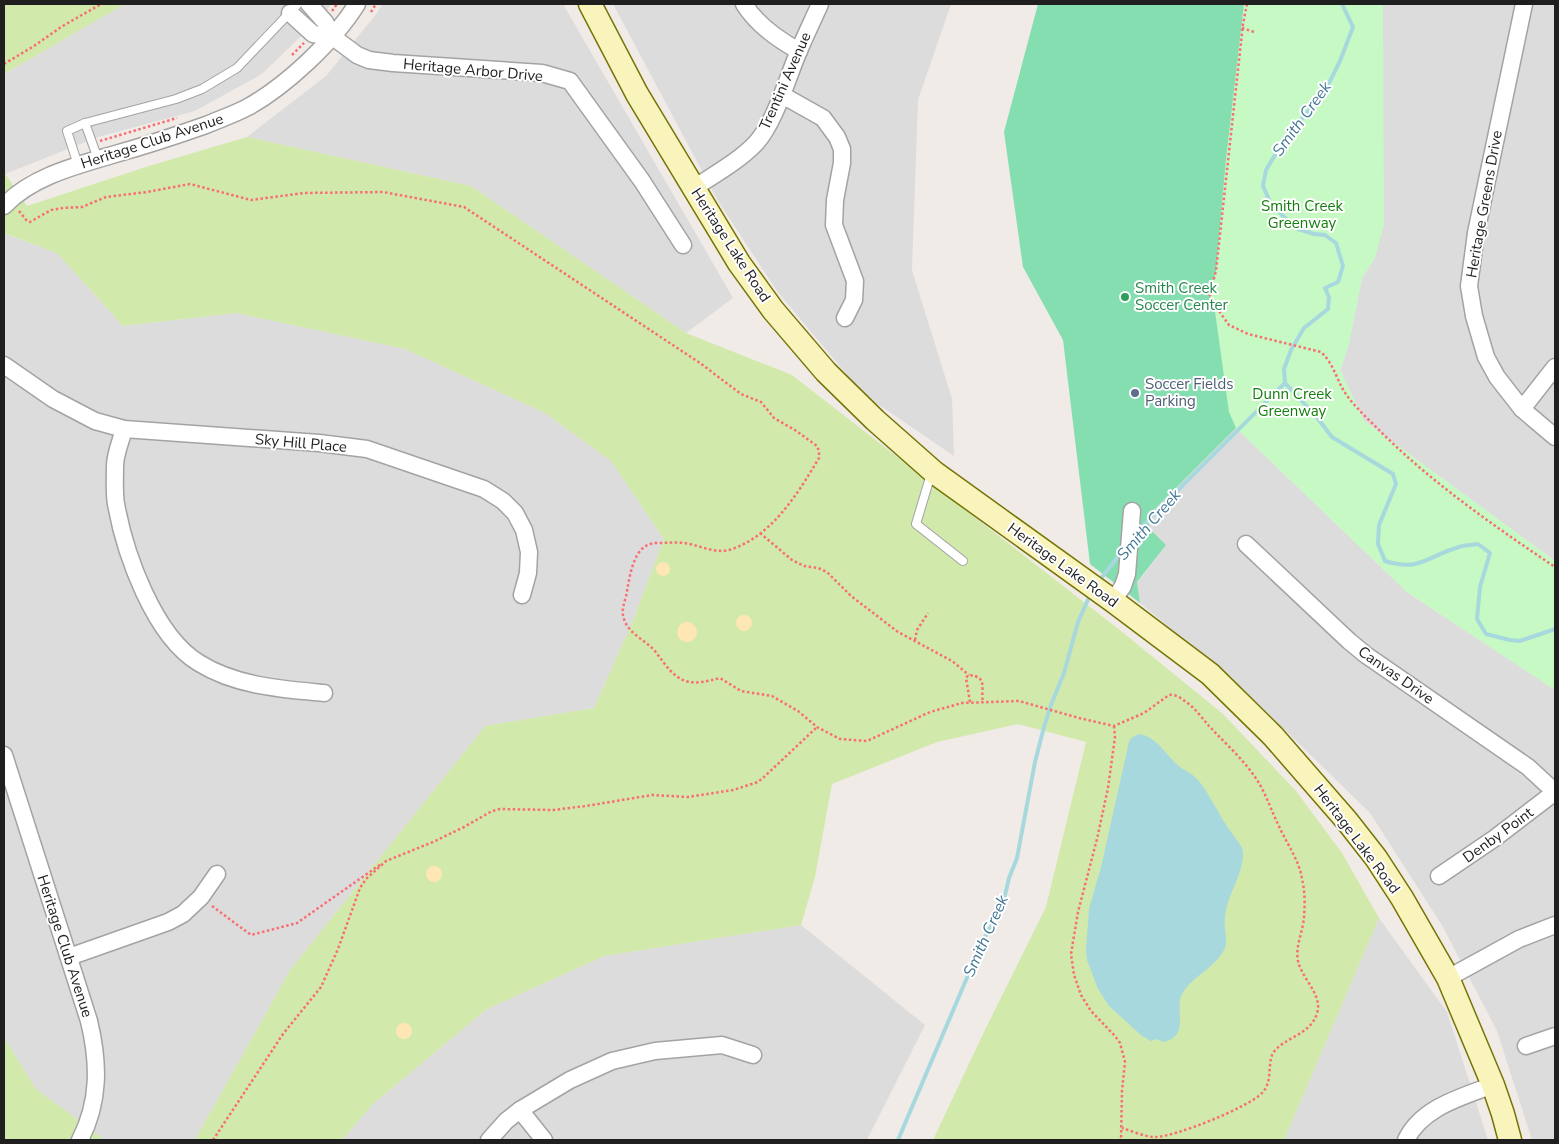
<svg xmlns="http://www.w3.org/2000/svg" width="1559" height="1144" font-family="'Nunito Sans',sans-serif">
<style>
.residential{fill:#dddcdc}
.grass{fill:#d2e9ac}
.sand{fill:#fee6b5}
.park{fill:#c6f9c4}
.pitch{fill:#85deb0}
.water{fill:#a7d8dd}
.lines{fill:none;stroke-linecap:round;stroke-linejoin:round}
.stream{stroke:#a7d8dd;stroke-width:4}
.lane-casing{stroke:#a3a3a3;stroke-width:10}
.street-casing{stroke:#a3a3a3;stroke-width:19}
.secondary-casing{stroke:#767406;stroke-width:25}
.path{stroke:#f86e72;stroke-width:2.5;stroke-dasharray:2.5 2.5;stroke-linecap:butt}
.lane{stroke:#fff;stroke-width:8}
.street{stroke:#fff;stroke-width:16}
.secondary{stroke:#f9f4bb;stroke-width:22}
.leisure-dot{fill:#2e9e5b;stroke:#fff;stroke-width:2}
.service-dot{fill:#5c6f8a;stroke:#fff;stroke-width:2}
.labels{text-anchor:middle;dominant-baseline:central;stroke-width:4;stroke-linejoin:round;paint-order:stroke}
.street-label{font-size:15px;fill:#1f1f1f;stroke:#fff}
.park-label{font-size:15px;fill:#127e0d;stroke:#fff}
.leisure-label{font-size:15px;fill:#27864d;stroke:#fff;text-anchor:start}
.service-label{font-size:15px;fill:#4e5e75;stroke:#fff;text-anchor:start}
.water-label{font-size:16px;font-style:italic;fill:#437896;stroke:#fff}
</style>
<rect width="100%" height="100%" fill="#f0ebe6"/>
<g class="residential">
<path d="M125,4H331L326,12L262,74L195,111L98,137L5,174L4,172V74Z"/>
<path d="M382,4H563L733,298L686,333L471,186L247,137L326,76L377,13Z"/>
<path d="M613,4H951L918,100L912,270L952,399L954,456L863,394L777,291L718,201Z"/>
<path d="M1383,4H1555V561L1364,421L1340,370L1348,348L1362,278L1375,258L1382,166Z"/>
<path d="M5,234L57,253L123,326L236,313L405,349L545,413L611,461L664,539L632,623L594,708L485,726L290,970L195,1140H99L101,1137L36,1089L4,1038V237Z"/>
<path d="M1236,428L1407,592L1555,690V1140H1532L1497,1031L1443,927L1370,813L1243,689L1140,603L1137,583L1166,545L1150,529L1148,516Z"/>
<path d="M1379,918L1447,1012L1488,1140H1284Z"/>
<path d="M801,925L925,1025L867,1140H342L373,1104L487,1009L604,956Z"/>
</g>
<g class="grass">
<path d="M4,4H125L4,74Z"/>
<path d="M247,137L471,186L686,333L792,375L1121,631L1223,714L1296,791L1342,853L1379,918L1284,1140H933L983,1034L1046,907L1086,742L1018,724L937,742L832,784L815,877L801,925L604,956L487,1009L373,1104L342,1140H195L290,970L485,726L594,708L632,623L664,539L611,461L545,413L405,349L236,313L123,326L57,253L6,234L4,237V172L27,206L149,166Z"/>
<path d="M4,1038L36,1089L101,1137L99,1140H4Z"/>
</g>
<g class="sand">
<circle cx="663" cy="569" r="7"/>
<circle cx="744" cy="623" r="8"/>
<circle cx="687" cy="632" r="10"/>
<circle cx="434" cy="874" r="8"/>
<circle cx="404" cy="1031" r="8"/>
</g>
<path class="park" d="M1244,4H1383L1384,225L1375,258L1362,278L1348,348L1340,370L1364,421L1555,561V690L1407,592L1236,428L1229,412L1214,305L1207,289L1213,282L1216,271L1226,160Z"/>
<path class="pitch" d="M1038,4H1244L1226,160L1216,271L1213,282L1207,289L1214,304L1229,412L1236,428L1148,516L1150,529L1166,545L1137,582L1140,603L1090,564L1063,340L1023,267L1004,132Z"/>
<path class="water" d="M1139,734C1158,737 1166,756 1180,767C1186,771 1193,774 1198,780C1209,793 1220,817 1231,832C1234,837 1242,845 1243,851C1244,875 1227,894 1225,917C1223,928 1229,940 1224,950C1214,969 1192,976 1182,994C1174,1010 1191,1036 1163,1042L1157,1039L1151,1041L1142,1036L1109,1006L1098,989L1087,960L1086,950L1089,909L1101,867L1129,742L1131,738Z"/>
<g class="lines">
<g class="stream">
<path d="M1285,383L1315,415L1332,437L1393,474L1396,484L1379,525L1378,544L1385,561C1421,572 1427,556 1459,547C1465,545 1472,545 1478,544L1490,553L1480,587L1477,619L1486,634L1510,640L1520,641L1555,629"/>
<path d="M1136,534L1151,517L1285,383L1284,369L1291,350L1304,328L1328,309L1329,297L1325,288L1338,282L1343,266L1336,243L1325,235L1314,234L1298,229L1283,216L1270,202L1263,186L1266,170L1281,145L1326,89L1340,61L1353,27L1342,4"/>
<path d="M1099,581L1124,549"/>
<path d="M898,1140L983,940L1002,908L1009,878L1017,858L1035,762L1044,727L1051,705L1064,673L1078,622L1091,593"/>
</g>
<g class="lane-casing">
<g id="lane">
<path d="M85,123L98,159"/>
<path d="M78,165L67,131L85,123L176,99L202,89L237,68L298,4"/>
<path d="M931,474L916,524L963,561"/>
</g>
</g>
<g class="street-casing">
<g id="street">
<path d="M309,4L325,22L333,37L357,55L369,60L393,63L542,73L570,81L642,181L683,245"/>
<path d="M744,4C757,25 777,39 799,51"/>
<path d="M1524,4L1476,233L1469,286L1474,316L1486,357L1497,377L1522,409L1555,437"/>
<path d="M290,13L313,34L333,37"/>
<path d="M782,95L823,118L837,137L842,149V163L835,200L834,225L855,281L854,300L845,318"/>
<path d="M694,188C715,174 739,161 756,143C775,122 787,79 798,53C805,36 813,20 820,4"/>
<path d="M4,206C31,177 75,166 112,155C144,146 175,136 206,125C220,119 235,114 248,107C286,86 334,41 357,4"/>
<path d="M4,365L53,399L95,421L124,429L319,443L367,449L484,489L503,501L515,513L524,530L529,552L528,573L522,595"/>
<path d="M1522,409L1555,367"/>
<path d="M124,429C121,441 115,454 115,466C115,478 114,493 116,504C125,554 154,636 199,663C236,686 281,689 324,693"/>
<path d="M1246,544L1349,641L1366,655L1528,767L1555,792"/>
<path d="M1113,601L1123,586L1127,574L1132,511"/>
<path d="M4,755L89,1021C99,1063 100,1101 80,1140"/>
<path d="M1439,876L1495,838L1555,792"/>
<path d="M69,957L168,922L183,914L201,897L217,874"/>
<path d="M1448,978L1519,939L1555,925"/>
<path d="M1526,1046L1555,1036"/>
<path d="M520,1110L544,1140"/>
<path d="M489,1140L506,1121L520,1110L570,1080L612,1061L655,1051L722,1045L753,1055"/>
<path d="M1406,1140C1422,1107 1462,1097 1493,1085"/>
</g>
</g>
<g class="secondary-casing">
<path id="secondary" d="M590,4L637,94L739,263L773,310L826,372L875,420L935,473L1113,601L1210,674L1273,736L1347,821L1376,858L1402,898L1448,978L1493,1085L1503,1114L1510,1140"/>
</g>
<g class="path">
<path d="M1247,4L1243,24L1216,271L1213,282L1207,289L1214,304L1229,325L1248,334L1321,352C1335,365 1337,383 1348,397C1357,409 1369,420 1380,431C1432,483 1494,526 1555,567"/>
<path d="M332,11L337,4"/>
<path d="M371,12L376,4"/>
<path d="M1242,28L1254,32"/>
<path d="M292,55L304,43"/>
<path d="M4,64L34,46L61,27L101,4"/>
<path d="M100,141L177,118"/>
<path d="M19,211L27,221L30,222L51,210L63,208L82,207L106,197L147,192L190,184L251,200L304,193L383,192L464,207L700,363L741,394L761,402L774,418L795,430L817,446L819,451V458C798,493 773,535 732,549C716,555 700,545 684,543C675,542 666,543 657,543C632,543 630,578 626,596C624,604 621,611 624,619C628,633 645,640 655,651C658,655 661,659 664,663C681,686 694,685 720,678L741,691L772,696L798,711L817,727L840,739L867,741L930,712L962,703L1019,701L1079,718L1114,726L1144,713L1169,695C1175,694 1181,698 1186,702C1195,708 1202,718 1209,726C1225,743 1244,760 1257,780C1266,794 1271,810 1278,824C1286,843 1299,859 1302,879C1305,891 1305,905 1304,917C1303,932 1295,946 1298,961C1302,979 1323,995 1317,1013C1311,1035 1284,1037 1273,1053C1267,1064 1273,1082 1262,1093C1249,1107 1175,1137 1155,1137C1145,1137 1132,1131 1122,1128"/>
<path d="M760,533L792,560L804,566L818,568L827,572L851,596L898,632L952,661L969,675"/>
<path d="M915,640L917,630L928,613"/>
<path d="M970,702L966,678L968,675C989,676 980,689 983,702"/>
<path d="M1114,726L1115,737L1108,788L1097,839L1078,912L1071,954L1074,975L1081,995L1091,1011L1115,1036L1120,1043L1125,1062L1122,1091L1121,1140"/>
<path d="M212,906L251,935L297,923L381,864"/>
<path d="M213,1140L283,1034L321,987L338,949L360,888L366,879L386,861L433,842L464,827L492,811L500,809L553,810L586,806L652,795L688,797L733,790L758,782L764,777L816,728"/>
</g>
<use href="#lane" class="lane"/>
<use href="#street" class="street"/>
<use href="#secondary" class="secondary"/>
</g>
<circle class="leisure-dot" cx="1125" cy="297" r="5"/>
<circle class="service-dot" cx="1135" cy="393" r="5"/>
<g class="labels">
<g class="street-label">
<text transform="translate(473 70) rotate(5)">Heritage Arbor Drive</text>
<text transform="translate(785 81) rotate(-66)">Trentini Avenue</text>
<text transform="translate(152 141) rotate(-18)">Heritage Club Avenue</text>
<text transform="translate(1484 204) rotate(-80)">Heritage Greens Drive</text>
<text transform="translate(731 245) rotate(57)">Heritage Lake Road</text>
<text transform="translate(301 443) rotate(5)">Sky Hill Place</text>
<text transform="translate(1063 565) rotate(36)">Heritage Lake Road</text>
<text transform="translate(1396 675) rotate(35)">Canvas Drive</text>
<text transform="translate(1498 835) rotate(-36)">Denby Point</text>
<text transform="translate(1357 839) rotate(53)">Heritage Lake Road</text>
<text transform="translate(65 946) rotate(72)">Heritage Club Avenue</text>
</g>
<g class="park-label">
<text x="1302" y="206">Smith Creek<tspan x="1302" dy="17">Greenway</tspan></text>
<text x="1292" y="394">Dunn Creek<tspan x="1292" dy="17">Greenway</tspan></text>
</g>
<g class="leisure-label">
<text x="1135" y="288">Smith Creek<tspan x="1135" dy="17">Soccer Center</tspan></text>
</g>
<g class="service-label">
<text x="1145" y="384">Soccer Fields<tspan x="1145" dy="17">Parking</tspan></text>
</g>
<g class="water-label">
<text transform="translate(1302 119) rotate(-54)">Smith Creek</text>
<text transform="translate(1149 525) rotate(-49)">Smith Creek</text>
<text transform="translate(986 936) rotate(-66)">Smith Creek</text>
</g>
</g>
<rect width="1559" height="1144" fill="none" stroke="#1f1f1f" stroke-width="10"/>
</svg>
